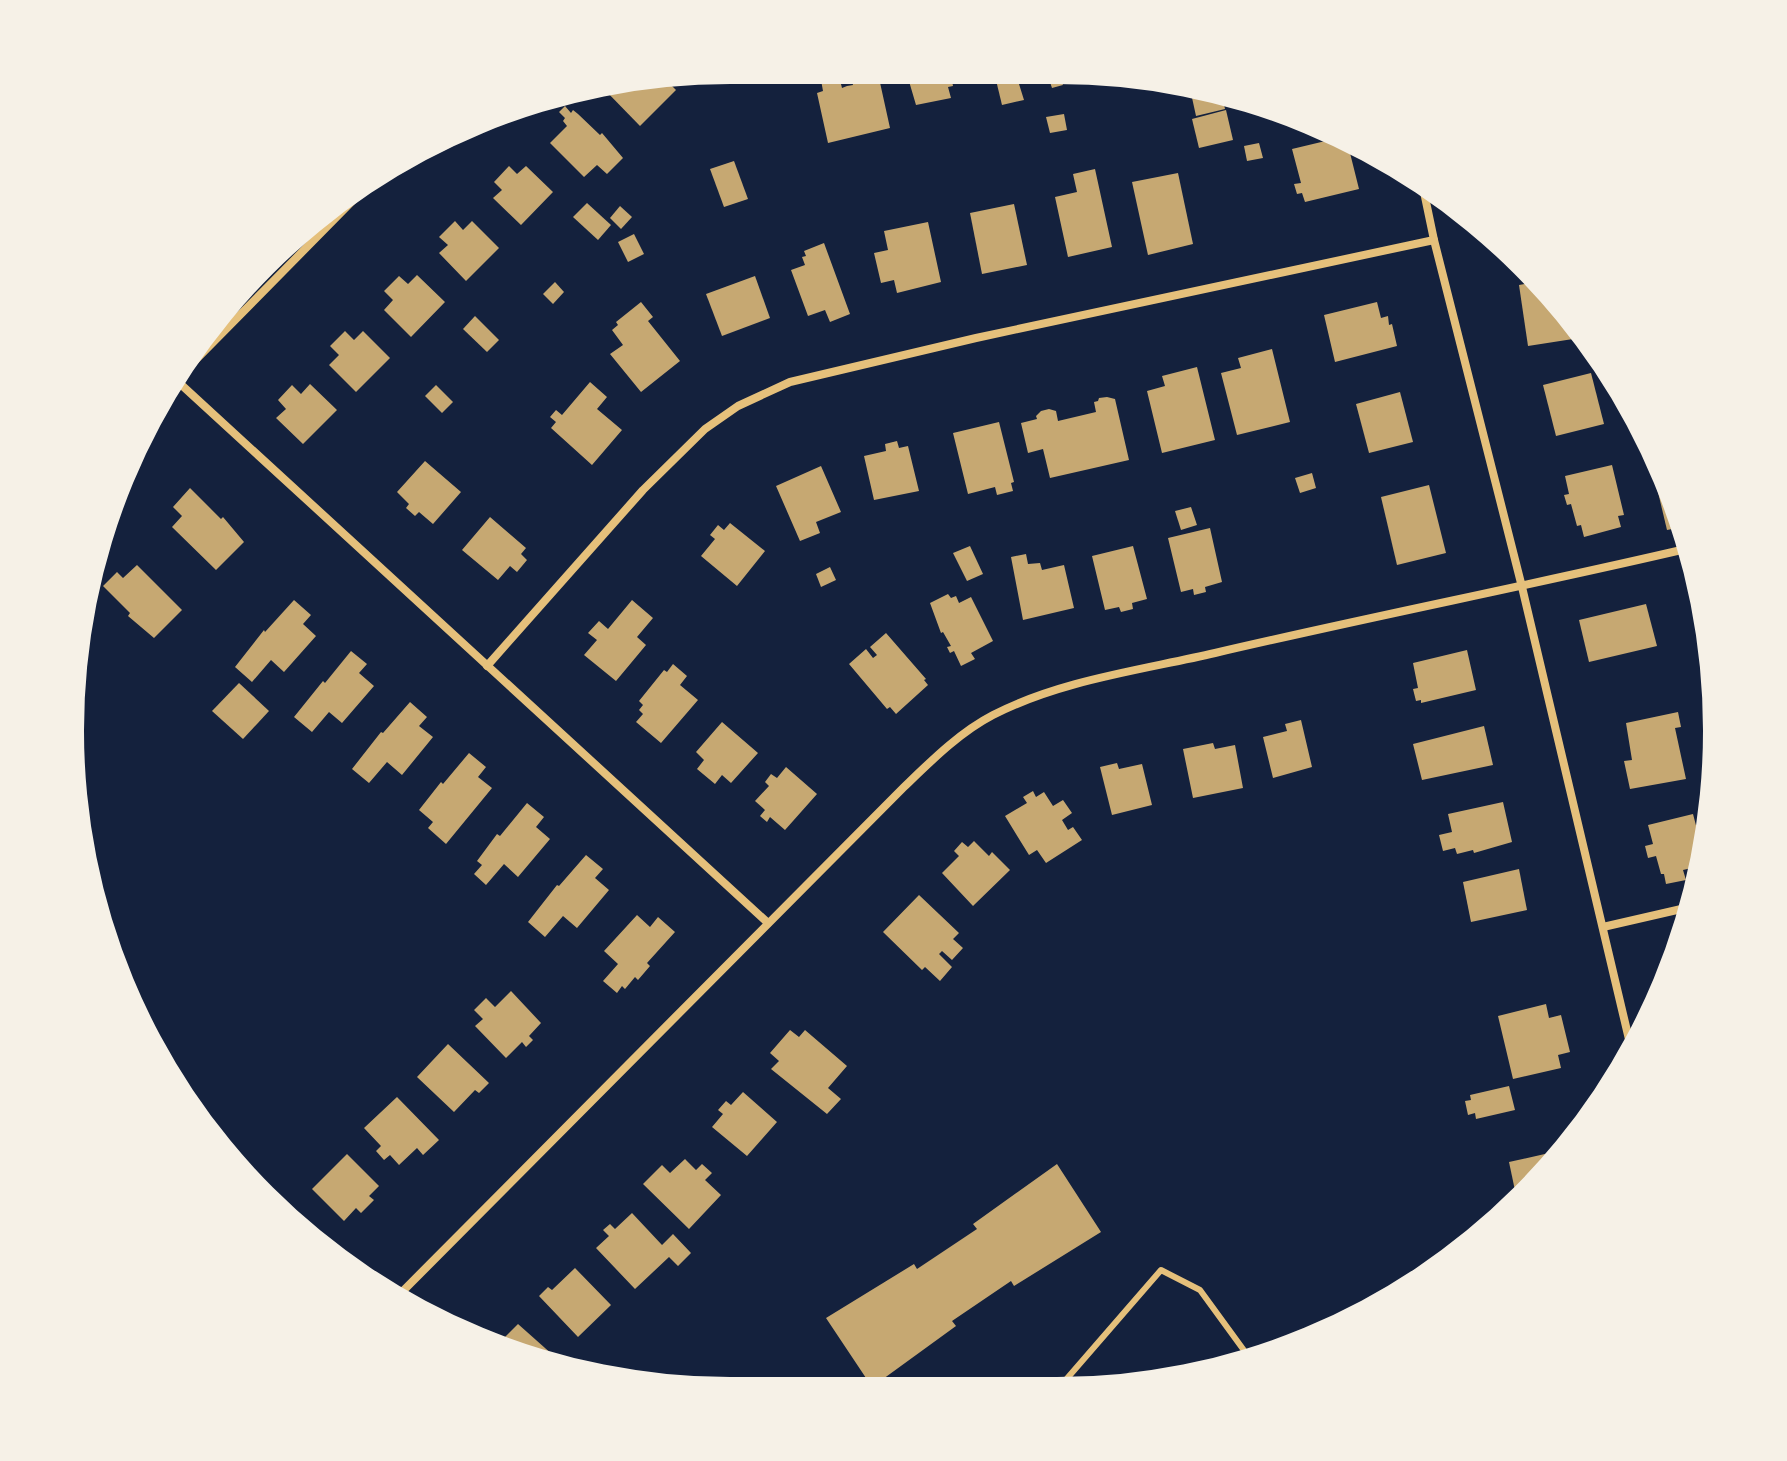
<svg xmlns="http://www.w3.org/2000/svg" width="1787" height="1461" font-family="'PT Sans',sans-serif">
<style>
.building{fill:#c6a872}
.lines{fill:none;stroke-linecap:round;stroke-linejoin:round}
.service{stroke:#e5c07b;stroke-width:6}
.minor{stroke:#e5c07b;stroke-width:8}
</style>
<rect width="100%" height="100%" fill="#14213d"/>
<g class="building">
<path d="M861,71H871L873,80L879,78L890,128L828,143L817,93L823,91L821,80L839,76L842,88L847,86L853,85L850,73Z"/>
<path d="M906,71H950L953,86L948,87L951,98L916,105Z"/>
<path d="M1015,71L1024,100L1002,105L995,76Z"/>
<path d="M1043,71H1078L1079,76L1061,80L1063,85L1052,88L1050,82L1046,83Z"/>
<path d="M665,79L676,90L640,126L603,88Z"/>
<path d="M1191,93L1223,100L1225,109L1196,116Z"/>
<path d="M565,106L571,113L573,110L578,114L600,135L602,133L623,158L607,174L597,165L584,177L550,143L567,126L563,121L565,118L559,112Z"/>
<path d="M1226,110L1233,140L1199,148L1192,119Z"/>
<path d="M1064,114L1067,130L1050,133L1046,117Z"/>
<path d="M1338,138L1348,145L1359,189L1305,202L1302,193L1297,194L1294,184L1301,183L1292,149Z"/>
<path d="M1259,143L1263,158L1247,161L1244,146Z"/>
<path d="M734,161L748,199L724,207L710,169Z"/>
<path d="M509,166L517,174L526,166L553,192L521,225L493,198L502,190L494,182Z"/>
<path d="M1095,169L1112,247L1068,257L1055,197L1077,192L1073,174Z"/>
<path d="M1178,173L1193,244L1148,255L1132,182Z"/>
<path d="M587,203L611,225L598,240L573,217Z"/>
<path d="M1014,204L1027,265L982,274L970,213Z"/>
<path d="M620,206L632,217L621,229L610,218Z"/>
<path d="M455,221L463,230L472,221L499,248L466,281L439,253L448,245L439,237Z"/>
<path d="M928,222L941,282L897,293L894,280L881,283L874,253L888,250L884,231Z"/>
<path d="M634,234L644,254L628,262L618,242Z"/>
<path d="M824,243L850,314L830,322L825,310L808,316L791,270L805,265L802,257L806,256L804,251Z"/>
<path d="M417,275L445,302L411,337L384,310L393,300L384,291L399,276L408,284Z"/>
<path d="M755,276L770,318L722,336L706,294Z"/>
<path d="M555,282L564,292L553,304L543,294Z"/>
<path d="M1537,282L1570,317L1573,339L1528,346L1519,285Z"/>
<path d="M641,302L653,317L648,321L680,361L641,392L610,354L623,345L612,330L618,325L616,322Z"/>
<path d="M1377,302L1381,318L1388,316L1389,325L1392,324L1397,346L1335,362L1324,315Z"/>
<path d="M475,316L499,340L487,352L463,329Z"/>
<path d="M345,331L354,340L363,331L390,358L356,392L329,365L339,355L330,346Z"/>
<path d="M1272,349L1290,422L1237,435L1221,373L1241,368L1238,358Z"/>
<path d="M1197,367L1215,440L1162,453L1147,391L1165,386L1162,376Z"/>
<path d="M1591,373L1604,424L1556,436L1543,385Z"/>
<path d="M590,382L607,397L597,409L622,430L592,465L551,428L556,422L550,417L556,410L562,415Z"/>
<path d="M310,384L337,410L303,444L276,418L286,409L278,400L292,385L301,394Z"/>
<path d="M436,385L453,402L442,413L425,396Z"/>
<path d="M1400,392L1413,442L1369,453L1356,404Z"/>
<path d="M1107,397L1115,399L1129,460L1050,478L1043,449L1028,453L1021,423L1037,419L1036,416L1041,411L1049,409L1056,411L1058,421L1096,412L1094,402L1098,401L1099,398Z"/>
<path d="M999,422L1014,482L1011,483L1013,491L997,495L995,487L968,494L953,433Z"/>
<path d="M897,441L899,448L908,446L919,491L874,500L864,456L886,451L885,444Z"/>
<path d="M425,461L461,492L433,524L419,512L415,516L406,508L409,504L397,492Z"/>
<path d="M1612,465L1624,515L1618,516L1621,527L1584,537L1581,525L1577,526L1571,504L1567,505L1564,495L1569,494L1565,476Z"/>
<path d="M821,466L841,512L816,522L820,533L800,541L776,486Z"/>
<path d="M1312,473L1316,488L1300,493L1295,478Z"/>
<path d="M1429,485L1446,553L1397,565L1381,497Z"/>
<path d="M1667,486L1682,527L1667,530L1657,488Z"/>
<path d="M190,488L221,519L223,517L244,542L216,570L172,527L182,516L173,507Z"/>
<path d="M1191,507L1197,525L1181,530L1175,511Z"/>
<path d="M490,517L526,548L521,554L527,560L517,572L510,566L498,580L462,550Z"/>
<path d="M730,523L765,551L737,586L701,556L715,539L710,535L718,525L724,530Z"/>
<path d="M1210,528L1222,582L1205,587L1206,592L1194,595L1193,589L1181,592L1168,538Z"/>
<path d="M970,546L983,574L967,581L953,553Z"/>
<path d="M1133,546L1147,599L1132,603L1133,609L1121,612L1119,607L1105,610L1092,556Z"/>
<path d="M1026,554L1028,564L1040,563L1042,570L1064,565L1074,608L1023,620L1011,557Z"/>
<path d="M137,565L182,610L154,638L128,616L130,613L103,586L117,572L123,578Z"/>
<path d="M830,567L836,580L821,587L816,574Z"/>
<path d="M948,594L951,598L956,596L959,603L971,597L993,641L971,653L975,659L961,666L954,651L950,653L947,647L951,646L943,632L941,633L930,603Z"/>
<path d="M294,600L311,615L303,624L316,636L284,672L271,660L252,682L235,667L264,630L265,632Z"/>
<path d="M632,600L653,618L637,637L646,645L616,681L584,655L597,640L588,633L599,621L608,629Z"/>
<path d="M1646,604L1657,646L1589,662L1579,620Z"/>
<path d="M886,633L926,679L924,680L928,685L896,714L890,707L887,709L849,664L866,649L873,658L877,655L870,647Z"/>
<path d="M1467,650L1476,690L1421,703V700L1416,701L1413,689L1418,688L1413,663Z"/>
<path d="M351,651L367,664L359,673L374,686L342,723L329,712L312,732L294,717L323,681L325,683Z"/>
<path d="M673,664L687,676L680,685L698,700L661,743L636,722L643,714L639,710L643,705L639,701L664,670L667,672Z"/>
<path d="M239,683L269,711L243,739L212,711Z"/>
<path d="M410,702L427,717L419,726L433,737L402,775L387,762L369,783L352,769L381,732L383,733Z"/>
<path d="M1678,712L1681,727L1675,728L1686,779L1630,789L1624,761L1632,760L1626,723Z"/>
<path d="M1301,720L1312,767L1273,778L1263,737L1287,731L1285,724Z"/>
<path d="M722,722L758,753L731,783L722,775L715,784L697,769L704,760L696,752Z"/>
<path d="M1484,726L1493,765L1422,780L1413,744Z"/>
<path d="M1213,743L1215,749L1235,745L1243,788L1193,798L1183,749Z"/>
<path d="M469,753L486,767L478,777L492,788L446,844L428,828L433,822L419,810L441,782L443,784Z"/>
<path d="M1117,763L1119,769L1142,764L1152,805L1112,815L1100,767Z"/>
<path d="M786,767L817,794L785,830L770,817L767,822L760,816L765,810L755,801L769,786L765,782L771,774L777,778Z"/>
<path d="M1033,791L1036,797L1044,792L1053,806L1063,800L1072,813L1062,820L1068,830L1073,827L1082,840L1046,863L1037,850L1029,855L1005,816L1027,803L1023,797Z"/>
<path d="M1503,802L1512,842L1474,853L1473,850L1457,854L1455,848L1443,851L1439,835L1452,832L1448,814Z"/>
<path d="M527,803L544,817L536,827L550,839L518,877L504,864L486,885L474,874L482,865L477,861L497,834L500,836Z"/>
<path d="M1693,814L1699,837L1707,835L1700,866L1683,870L1686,880L1666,884L1664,874H1661L1656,856L1648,858L1645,846L1653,844L1648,825Z"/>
<path d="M974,841L989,856L992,852L1010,870L973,906L942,873L959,856L954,851L962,842L968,847Z"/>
<path d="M586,855L603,869L595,878L609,890L577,928L563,916L545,937L528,922L557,885L559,886Z"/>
<path d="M1519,869L1527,910L1471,922L1463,882Z"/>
<path d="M919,895L959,933L953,939L963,948L952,960L942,951L939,954L952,967L940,981L925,967L922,970L883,932Z"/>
<path d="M637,915L650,927L658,917L675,932L647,963L650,966L638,980L635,977L625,989L622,986L617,993L603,981L618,964L604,951Z"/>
<path d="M511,991L541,1023L529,1036L533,1040L526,1047L522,1042L506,1058L475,1026L483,1019L474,1010L486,998L495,1007Z"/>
<path d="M1546,1004L1549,1018L1561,1015L1570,1052L1558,1055L1561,1068L1513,1079L1498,1016Z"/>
<path d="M790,1030L799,1037L805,1030L847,1066L828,1088L841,1099L827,1114L771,1069L779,1061L770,1053Z"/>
<path d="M448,1044L489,1083L479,1093L475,1090L454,1112L417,1077Z"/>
<path d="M1509,1086L1515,1110L1476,1119L1475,1113L1468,1115L1465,1101L1471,1100L1470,1095Z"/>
<path d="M743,1092L777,1122L747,1156L712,1127L723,1114L718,1110L726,1101L731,1105Z"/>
<path d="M397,1097L439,1140L423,1155L417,1148L399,1165L390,1155L384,1160L376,1151L381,1146L364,1128Z"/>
<path d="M1558,1151L1559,1158L1553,1166L1517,1200L1509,1162Z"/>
<path d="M347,1154L379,1186L369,1196L374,1200L361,1213L356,1208L344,1221L312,1189Z"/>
<path d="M685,1159L696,1170L702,1164L712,1173L705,1180L721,1195L689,1229L643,1184L662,1165L670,1173Z"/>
<path d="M1057,1164L1101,1232L1014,1286L1011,1281L952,1321L956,1326L872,1387L826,1318L914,1264L917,1269L977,1229L973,1224Z"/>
<path d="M286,1206L326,1246L323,1249L283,1209Z"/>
<path d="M632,1213L662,1245L673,1234L691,1253L678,1266L669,1257L635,1289L596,1248L609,1236L603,1230L610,1224L615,1229Z"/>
<path d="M575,1268L611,1305L578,1337L539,1296L548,1287L552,1290Z"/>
<path d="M518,1324L563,1364L558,1368L497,1345Z"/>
</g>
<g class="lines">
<path class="service" d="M1057,1390L1161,1270L1200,1290L1251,1360"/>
<g class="minor">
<path d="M1424,192L1434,240L1522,587L1632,1052"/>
<path d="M175,379L768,923"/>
<path d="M166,390L375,178"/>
<path d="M487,666L643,490L705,429L738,406L790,382L976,338L1434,240"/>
<path d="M1603,927L1690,907"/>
<path d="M397,1297L904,787C931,761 960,732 993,715C1061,680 1142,670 1215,653C1373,616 1532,585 1690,548"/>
</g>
</g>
<path d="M0 0H1787V1461H0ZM730 84H1057A646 646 0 0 1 1703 730V731A646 646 0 0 1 1057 1377H730A646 646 0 0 1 84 731V730A646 646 0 0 1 730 84Z" fill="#f6f1e7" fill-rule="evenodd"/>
</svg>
